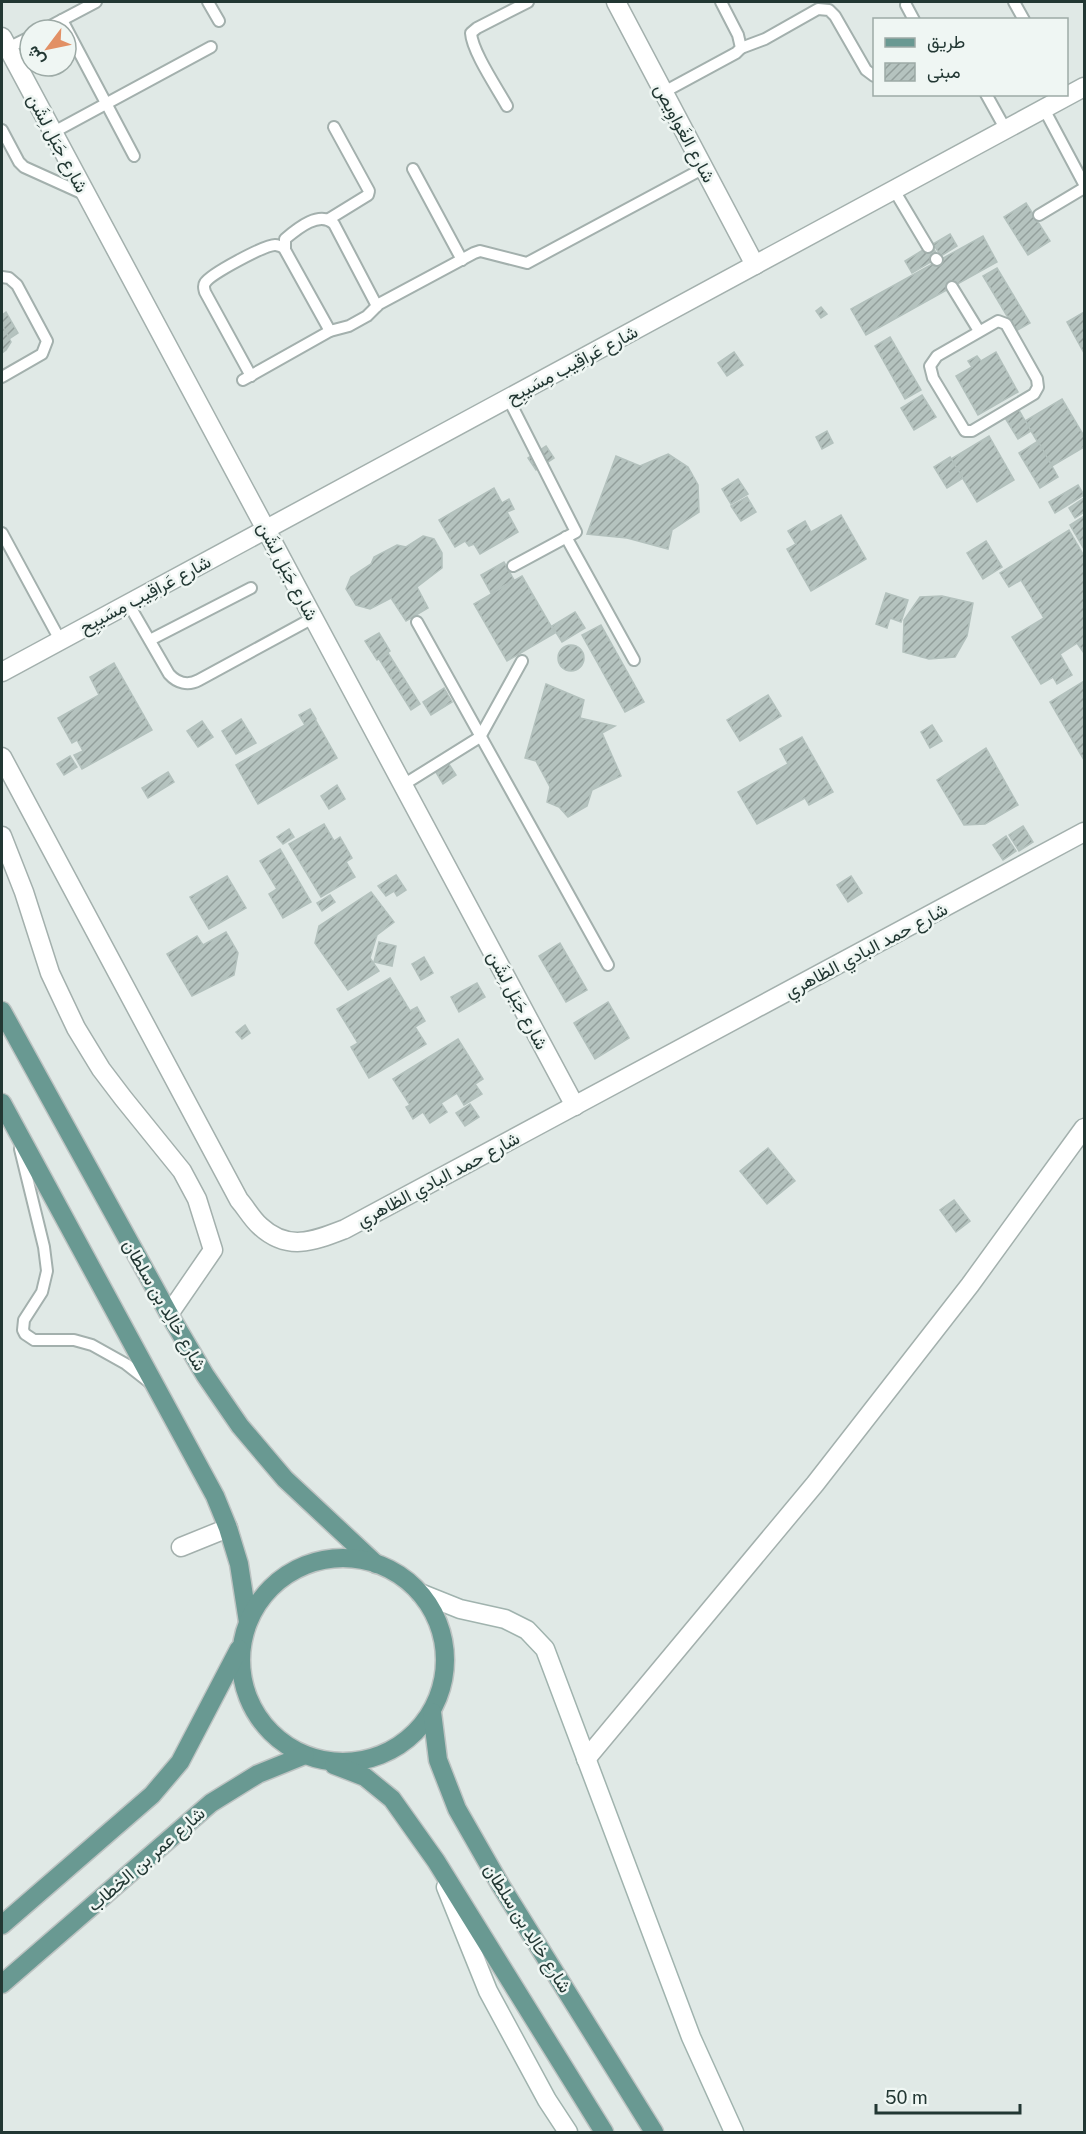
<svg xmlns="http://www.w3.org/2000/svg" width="1086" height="2134" font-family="'Public Sans',Vazirmatn,sans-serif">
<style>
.building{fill:url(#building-hatch);stroke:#b3c1bd;stroke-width:1.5}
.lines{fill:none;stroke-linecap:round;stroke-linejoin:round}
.lane-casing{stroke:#a3b0ad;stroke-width:14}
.street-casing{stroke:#a3b0ad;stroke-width:21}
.secondary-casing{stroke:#a0b3ae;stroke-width:21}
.primary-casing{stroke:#bdc3c2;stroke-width:21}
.lane{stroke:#fff;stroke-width:10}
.street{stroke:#fff;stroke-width:18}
.secondary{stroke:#fff;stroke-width:18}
.primary{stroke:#699992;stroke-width:18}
.labels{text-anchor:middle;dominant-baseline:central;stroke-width:5;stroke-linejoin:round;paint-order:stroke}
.street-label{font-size:18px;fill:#223733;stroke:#eff6f3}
</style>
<defs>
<pattern id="building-hatch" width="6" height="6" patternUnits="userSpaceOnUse" patternTransform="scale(1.5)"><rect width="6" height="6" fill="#b5c3bf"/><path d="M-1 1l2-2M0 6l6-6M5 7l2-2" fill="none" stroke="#939f9c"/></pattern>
</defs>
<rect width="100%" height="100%" fill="#e0e9e6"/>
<g class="building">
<path d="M1026,203L1050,241L1028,255L1004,217Z"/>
<path d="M950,234L957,246L941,256L933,244Z"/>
<path d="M983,236L997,262L866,335L851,309Z"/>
<path d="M931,245L939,257L912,273L905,261Z"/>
<path d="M997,268L1030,323L1016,331L983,276Z"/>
<path d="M821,307L827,314L821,318L816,311Z"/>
<path d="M6,312L18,333L9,339L2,325V315Z"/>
<path d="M1084,312V353L1067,322Z"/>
<path d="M2,325L11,342L6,350L2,353Z"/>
<path d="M890,337L921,390L905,399L875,346Z"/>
<path d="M734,352L743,365L727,376L718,363Z"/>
<path d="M996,352L1018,392L978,415L956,376L972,367L968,361L977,356L981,361Z"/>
<path d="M922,395L936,417L914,430L901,408Z"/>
<path d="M1062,399L1084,436V447L1052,466L1025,421Z"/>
<path d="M1016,405L1031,431L1018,439L1002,413Z"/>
<path d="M827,431L833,443L822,449L816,437Z"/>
<path d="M989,436L1014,480L977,502L951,459Z"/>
<path d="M1038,441L1058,477L1040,488L1019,453Z"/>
<path d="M546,446L554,458L536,470L528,458Z"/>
<path d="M668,454L688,467L698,485L699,512L672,530L668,549L627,538L587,534L616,456L640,466Z"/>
<path d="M950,457L963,478L947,488L934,467Z"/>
<path d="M738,479L748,494L731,504L722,489Z"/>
<path d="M1078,485L1084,495L1055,513L1049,502Z"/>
<path d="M494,488L502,503L509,499L514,509L507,512L518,532L480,554L474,544L469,546L465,541L455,547L439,520Z"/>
<path d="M747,497L756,512L741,521L731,506Z"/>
<path d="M1084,498V512L1075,518L1069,508Z"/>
<path d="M841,515L866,559L811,591L787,549L796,544L788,531L805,521L811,532Z"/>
<path d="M1084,516V549L1070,525Z"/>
<path d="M1069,530L1084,556V653L1077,643L1060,654L1072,675L1057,684L1053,677L1041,684L1012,637L1044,618L1021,580L1009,587L1000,573Z"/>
<path d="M423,536L434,539L442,553V568L417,587L428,608L406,621L391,598L370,609L356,605L346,589L351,577L371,564L374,557L397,545L406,547Z"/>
<path d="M986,541L1002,567L983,579L967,553Z"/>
<path d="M504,562L514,580L491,593L481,575Z"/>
<path d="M522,576L555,633L507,661L474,604Z"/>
<path d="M886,593L908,600L901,622L890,618L887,628L876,624Z"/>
<path d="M942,596L973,603L967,636L955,657L929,659L903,652L904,620L920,597Z"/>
<path d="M575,612L585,628L562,642L552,626Z"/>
<path d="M601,625L644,702L625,712L582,635Z"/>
<path d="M379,633L390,651L377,660L365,641Z"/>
<circle cx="571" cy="658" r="13"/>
<path d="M388,653L420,704L411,710L379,659Z"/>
<path d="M114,663L152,730L82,769L74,755L83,751L77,740L72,743L58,718L99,695L90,677Z"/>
<path d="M1084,681V760L1050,702Z"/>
<path d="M546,684L584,700L580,718L615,726L602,733L621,776L592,790L587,806L568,817L559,807L547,802L550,787L536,761L525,758Z"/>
<path d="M444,688L452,702L431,715L423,702Z"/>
<path d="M768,695L781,716L740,741L727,720Z"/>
<path d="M310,709L316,719L305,725L299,715Z"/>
<path d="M241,719L256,743L236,754L222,731Z"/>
<path d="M315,719L337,758L258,804L236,765Z"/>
<path d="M202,721L213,737L198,747L187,731Z"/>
<path d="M932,725L942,741L930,748L921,732Z"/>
<path d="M802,737L833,792L809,805L805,798L757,824L738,792L788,764L780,749Z"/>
<path d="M986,748L1018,805L985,824L964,825L937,780Z"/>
<path d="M70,756L77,767L64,775L57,764Z"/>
<path d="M447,761L456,775L443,784L434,769Z"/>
<path d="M168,772L174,782L148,798L142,788Z"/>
<path d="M337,785L345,799L329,809L321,796Z"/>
<path d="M324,824L334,841L340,837L352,858L346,862L355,877L321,897L289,844Z"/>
<path d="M1023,826L1033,842L1019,851L1009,835Z"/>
<path d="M289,829L294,837L283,844L277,837Z"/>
<path d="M1006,836L1016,851L1003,860L993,845Z"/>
<path d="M280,849L311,902L283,918L269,894L277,889L260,861Z"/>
<path d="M396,875L406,890L397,896L394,891L386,896L378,886Z"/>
<path d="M227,876L246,908L209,929L190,897Z"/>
<path d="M851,876L862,893L848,902L837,885Z"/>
<path d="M371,892L394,922L377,935L370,958L379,971L348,990L315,943L319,926Z"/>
<path d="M330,895L335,902L322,911L317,903Z"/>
<path d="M226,932L238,953L234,975L192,996L167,954L197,936L203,945Z"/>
<path d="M379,942L396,946L392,966L374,962Z"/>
<path d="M560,943L587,990L566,1002L539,956Z"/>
<path d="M424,957L433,973L421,980L412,964Z"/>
<path d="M390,978L410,1011L417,1007L425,1021L415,1027L426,1044L369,1078L351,1047L358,1043L337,1009Z"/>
<path d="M477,983L485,997L459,1012L451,997Z"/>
<path d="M608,1002L629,1038L595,1059L574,1023Z"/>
<path d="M245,1025L250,1033L242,1039L236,1032Z"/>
<path d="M458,1039L483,1079L475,1084L482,1094L464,1105L457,1093L441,1103L447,1112L430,1123L423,1112L413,1119L406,1107L410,1105L393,1079Z"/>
<path d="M470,1104L479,1117L465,1126L456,1113Z"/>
<path d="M768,1148L795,1181L767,1204L740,1171Z"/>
<path d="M954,1200L970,1221L956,1232L940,1210Z"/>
</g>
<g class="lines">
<g class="lane-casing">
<g id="lane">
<path d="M208,2L219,21"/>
<path d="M1014,2L1024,20"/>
<path d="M906,5L914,20"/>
<path d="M62,20L134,156"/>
<path d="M43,30L96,2"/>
<path d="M8,48L30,37"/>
<path d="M741,48L765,39L818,9L829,10L835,16L866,70L874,76"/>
<path d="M664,92L736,53L741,48L738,35L721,2"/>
<path d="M986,94L1006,130"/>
<path d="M507,106C497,88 472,51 471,33L477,28L528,2"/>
<path d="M1044,109L1084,184"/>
<path d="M2,130L19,162L24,167L86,195"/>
<path d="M52,133L211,47"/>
<path d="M413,169L462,260"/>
<path d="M894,190L928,247"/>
<path d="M1039,215L1084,188"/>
<path d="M329,219L368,195L369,191L334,127"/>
<path d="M936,259L937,260"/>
<path d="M2,277L9,278L17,285L47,341L42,354L2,377"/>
<path d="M952,287L979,331"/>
<path d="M998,321L1006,324L1037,379L1038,387L1034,394L972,431H965L933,378L930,366L937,356Z"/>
<path d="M330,331L285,250V239C298,228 320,210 334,224L377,306"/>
<path d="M251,376L205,292C204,288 203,286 205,283C210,274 265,245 275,245C277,245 283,247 284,248"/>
<path d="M243,380L330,331L349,326L367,316L379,304L474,253L480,251L527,263L704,168"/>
<path d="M508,398L576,532L513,566"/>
<path d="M2,533L60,640"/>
<path d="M566,537L634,660"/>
<path d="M128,603L169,674C177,683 188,686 199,680L313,618"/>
<path d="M417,622L608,965"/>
<path d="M150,640L251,588"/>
<path d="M403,785L480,737L522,661"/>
<path d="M20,1149L44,1247L47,1271L42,1292L24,1320L23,1330L25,1334L34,1340H74L92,1345L126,1364L149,1382"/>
</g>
</g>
<g class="street-casing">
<g id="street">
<path d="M616,2L755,265"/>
<path d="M2,37L575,1106"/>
<path d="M2,672L1084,87"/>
<path d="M2,757L239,1200C246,1208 252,1219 260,1226C288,1252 314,1241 345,1229L1084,832"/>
<path d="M2,836L24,892L50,973L76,1028L101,1069L123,1098L182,1171L197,1199L213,1250L169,1314"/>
<path d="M181,1547L228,1528"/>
<path d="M586,1759L815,1484L970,1285L1084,1128"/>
</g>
</g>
<g class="secondary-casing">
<g id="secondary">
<path d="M420,1593L460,1609L505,1619L527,1630L545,1649L691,2037L734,2132"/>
<path d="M446,1887L488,1991L547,2100L568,2132"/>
</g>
</g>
<g class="primary-casing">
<g id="primary">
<path d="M2,1011L169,1314L205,1375L240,1426L285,1479L376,1564"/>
<path d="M2,1103L215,1496L228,1528L239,1564L248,1622"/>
<circle cx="343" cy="1660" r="102"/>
<path d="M432,1712L438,1760L457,1809L501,1886L654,2132"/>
<path d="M334,1765L365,1777L392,1799L436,1861L604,2132"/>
<path d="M2,1925L152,1795L180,1762L239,1649"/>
<path d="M2,1984L211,1803L258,1774L305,1755"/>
</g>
</g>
<use href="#lane" class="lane"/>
<use href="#street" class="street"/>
<use href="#secondary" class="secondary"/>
<use href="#primary" class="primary"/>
</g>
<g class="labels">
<g class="street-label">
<text transform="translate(685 133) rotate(62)">شارع الغَواوِيص</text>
<text transform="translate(58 143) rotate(62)">شارع جَبَل لِشَن</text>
<text transform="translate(572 364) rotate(-28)">شارع عَراقِيب مِسَيبِح</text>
<text transform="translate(288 571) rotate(62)">شارع جَبَل لِشَن</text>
<text transform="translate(145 594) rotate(-28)">شارع عَراقِيب مِسَيبِح</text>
<text transform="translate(866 950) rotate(-28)">شارع حمد البادي الظاهري</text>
<text transform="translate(518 1000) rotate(62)">شارع جَبَل لِشَن</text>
<text transform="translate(438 1179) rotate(-28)">شارع حمد البادي الظاهري</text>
<text transform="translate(165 1305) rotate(60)">شارع خالِد بن سلطان</text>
<text transform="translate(146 1859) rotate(-41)">شارع عمر بن الخطاب</text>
<text transform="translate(528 1928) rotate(58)">شارع خالِد بن سلطان</text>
</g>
</g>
<rect width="1086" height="2134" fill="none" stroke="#223733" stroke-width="6"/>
<rect x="873" y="18" width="195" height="78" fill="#eff6f3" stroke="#9daaa6" stroke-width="1.5"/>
<rect x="885" y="38" width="30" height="9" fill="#699992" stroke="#9daaa6" stroke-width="1.5"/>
<text x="927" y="48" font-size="18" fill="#223733">طريق</text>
<rect x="885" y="63" width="30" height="18" fill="url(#building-hatch)" stroke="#9daaa6" stroke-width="1.5"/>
<text x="927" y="78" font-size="18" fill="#223733">مبنى</text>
<g transform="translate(48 48) rotate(238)"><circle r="28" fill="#eff6f3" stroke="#9daaa6" stroke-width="1.5"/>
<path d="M0-4.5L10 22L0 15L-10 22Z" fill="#e29065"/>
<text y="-9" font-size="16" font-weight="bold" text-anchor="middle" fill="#223733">ش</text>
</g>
<path d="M876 2104v9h144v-9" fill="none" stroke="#223733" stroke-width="3"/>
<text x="885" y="2104" font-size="18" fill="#223733" stroke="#eff6f3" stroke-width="4.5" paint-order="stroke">50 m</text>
</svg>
